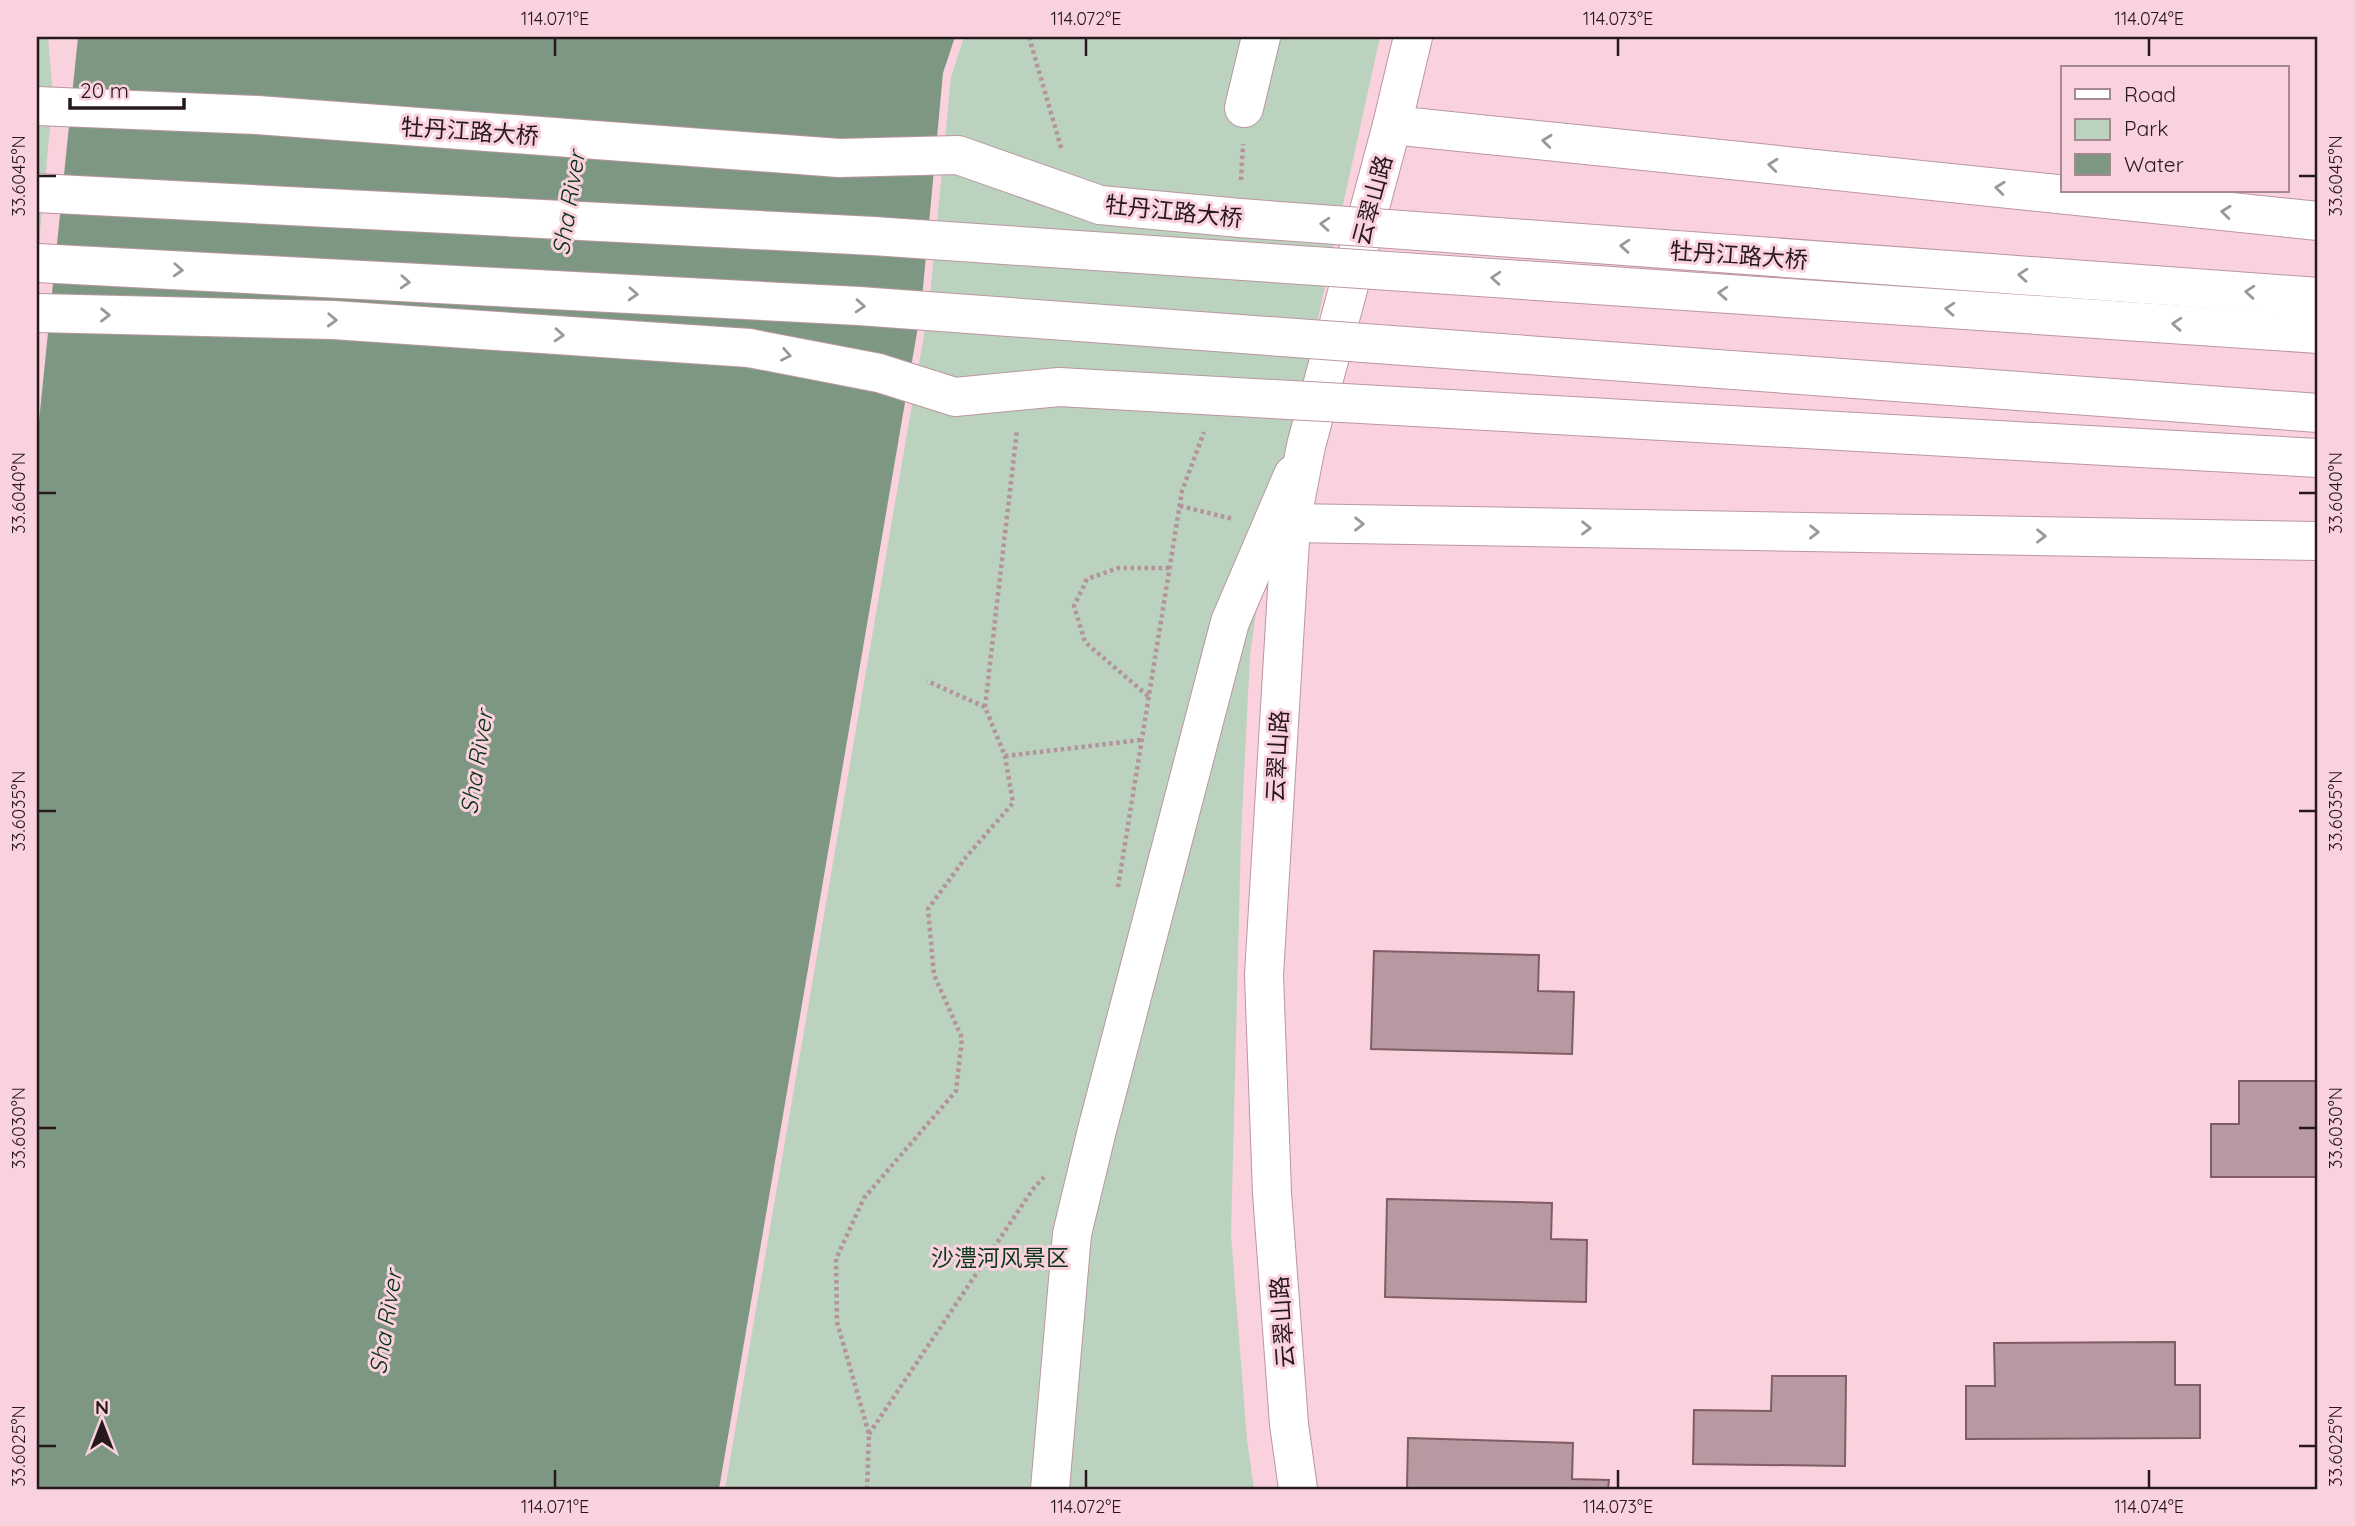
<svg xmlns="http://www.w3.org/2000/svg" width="2355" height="1526" font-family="Quicksand,'Noto Sans SC',sans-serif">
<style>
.green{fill:#bbd2bf}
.water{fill:#7e9783}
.building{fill:#b999a1;stroke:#7f5d66;stroke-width:2}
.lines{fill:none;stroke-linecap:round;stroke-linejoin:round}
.street-casing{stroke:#bb96a0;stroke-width:40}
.secondary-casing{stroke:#bb96a0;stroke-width:40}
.path{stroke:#b3949d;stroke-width:4.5;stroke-dasharray:3.5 3.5;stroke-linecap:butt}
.street{stroke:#fff;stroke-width:38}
.secondary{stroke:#fff;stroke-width:38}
.street-bridge-casing{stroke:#bb96a0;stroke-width:40;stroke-linecap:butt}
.secondary-bridge-casing{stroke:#bb96a0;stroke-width:40;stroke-linecap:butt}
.street-bridge{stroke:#fff;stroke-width:38}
.secondary-bridge{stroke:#fff;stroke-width:38}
.oneway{stroke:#9d9799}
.ticks{fill:none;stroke:#26181c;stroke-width:2.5}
.labels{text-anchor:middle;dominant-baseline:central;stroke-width:6;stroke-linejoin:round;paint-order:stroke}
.street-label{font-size:23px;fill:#26181c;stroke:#fad2dd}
.park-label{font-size:23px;fill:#0c391c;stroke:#fad2dd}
.water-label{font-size:24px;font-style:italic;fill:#053216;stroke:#fad2dd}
.neatline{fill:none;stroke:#26181c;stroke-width:2.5}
.ticks-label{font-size:18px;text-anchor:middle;fill:#26181c}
</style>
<rect width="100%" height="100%" fill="#fad2dd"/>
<g class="green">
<path d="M37,37H48L53,96L37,265Z"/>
<path d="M964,37H1380L1293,432L1274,484L1250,655L1241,836L1231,1235L1247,1440L1254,1489H725L929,306L951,77Z"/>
</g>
<path class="water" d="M78,37H955L943,73L921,309L719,1489H37V441Z"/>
<g class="building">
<path d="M1374,951L1539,955L1538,991L1574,992L1572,1054L1371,1049Z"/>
<path d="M2239,1081H2318V1177H2211V1124H2239Z"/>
<path d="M1387,1199L1552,1203L1551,1239L1587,1240L1586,1302L1385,1297Z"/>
<path d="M2175,1342V1385H2200V1438L1966,1439V1386H1995L1994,1343Z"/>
<path d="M1772,1376H1846L1845,1466L1693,1464L1694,1410L1771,1411Z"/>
<path d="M1408,1438L1573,1443L1572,1479L1609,1480L1608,1489H1407Z"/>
</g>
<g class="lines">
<g class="street-casing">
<g id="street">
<path d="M1244,108L1261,37"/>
<path d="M1050,1489L1072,1234L1097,1130L1230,622L1293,475"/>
</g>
</g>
<g class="secondary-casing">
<g id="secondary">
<path d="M1392,125L2318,221"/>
<path d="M1291,523L2318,541"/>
<path d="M1298,1489L1289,1424L1272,1193L1264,975L1291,523L1306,446L1392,125L1413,37"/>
</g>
</g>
<g class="path">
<path d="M1029,37L1062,151"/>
<path d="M1241,180L1243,144"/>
<path d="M1180,506L1233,519"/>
<path d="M1148,696L1085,642L1074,606L1087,579L1118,568H1169"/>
<path d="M985,707L1017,430"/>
<path d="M1005,756L1141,740"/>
<path d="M1118,887L1182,491L1204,432"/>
<path d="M869,1434L1033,1189L1044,1177"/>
<path d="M867,1489L869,1434L837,1322L836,1259L864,1198L956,1091L962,1038L934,975L928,909L966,857L1013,803L1005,756L985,707L927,681"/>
</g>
<use href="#street" class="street"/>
<use href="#secondary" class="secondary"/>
<g class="street-bridge-casing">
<g id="street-bridge">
<path d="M37,106L257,115L839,158L958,155L1100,205L1240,218L2318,297"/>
<path d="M37,313L333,320L749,348L879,373L955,397L1059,387L2318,458"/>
</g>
</g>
<g class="secondary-bridge-casing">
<g id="secondary-bridge">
<path d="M37,193L873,236L2318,334"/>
<path d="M37,263L859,306L2318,413"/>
</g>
</g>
<use href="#street-bridge" class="street-bridge"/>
<use href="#secondary-bridge" class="secondary-bridge"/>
</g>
<defs><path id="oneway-chevron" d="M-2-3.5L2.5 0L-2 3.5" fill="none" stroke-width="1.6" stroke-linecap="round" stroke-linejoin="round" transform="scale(1.75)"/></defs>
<g class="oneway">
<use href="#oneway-chevron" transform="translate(1547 141) rotate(-174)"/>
<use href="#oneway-chevron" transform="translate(1773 165) rotate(-174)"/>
<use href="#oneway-chevron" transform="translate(2000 188) rotate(-174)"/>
<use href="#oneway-chevron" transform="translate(2226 212) rotate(-174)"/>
<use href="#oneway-chevron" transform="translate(1325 224) rotate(-176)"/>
<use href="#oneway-chevron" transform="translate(1625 246) rotate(-176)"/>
<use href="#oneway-chevron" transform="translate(178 270) rotate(3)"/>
<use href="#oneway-chevron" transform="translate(2023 275) rotate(-176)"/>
<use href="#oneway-chevron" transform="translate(1496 278) rotate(-176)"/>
<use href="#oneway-chevron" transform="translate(405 282) rotate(3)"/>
<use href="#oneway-chevron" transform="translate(2250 292) rotate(-176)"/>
<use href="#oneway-chevron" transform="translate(1723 293) rotate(-176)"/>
<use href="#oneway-chevron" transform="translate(633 294) rotate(3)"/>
<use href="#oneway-chevron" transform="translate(860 306) rotate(4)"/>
<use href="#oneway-chevron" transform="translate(1950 309) rotate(-176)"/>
<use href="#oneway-chevron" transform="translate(105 315) rotate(1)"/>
<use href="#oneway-chevron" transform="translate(332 320) rotate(2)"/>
<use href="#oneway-chevron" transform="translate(2177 324) rotate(-176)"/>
<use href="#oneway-chevron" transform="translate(559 335) rotate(4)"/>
<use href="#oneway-chevron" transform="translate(786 355) rotate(11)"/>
<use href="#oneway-chevron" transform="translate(1359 524) rotate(1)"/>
<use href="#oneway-chevron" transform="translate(1586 528) rotate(1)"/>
<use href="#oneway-chevron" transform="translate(1814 532) rotate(1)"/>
<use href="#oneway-chevron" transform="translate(2041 536) rotate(1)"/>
</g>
<path class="ticks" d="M555,38V56M1086,38V56M1618,38V56M2149,38V56M38,176H56M2299,176H2316M38,493H56M2299,493H2316M38,811H56M2299,811H2316M38,1128H56M2299,1128H2316M38,1446H56M2299,1446H2316M555,1470V1488M1086,1470V1488M1618,1470V1488M2149,1470V1488"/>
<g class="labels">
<g class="street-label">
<text transform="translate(470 131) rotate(4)">牡丹江路大桥</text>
<text transform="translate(1372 200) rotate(-75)">云翠山路</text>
<text transform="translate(1174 211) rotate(6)">牡丹江路大桥</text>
<text transform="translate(1739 255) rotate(4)">牡丹江路大桥</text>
<text transform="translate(1277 756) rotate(-87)">云翠山路</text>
<text transform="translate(1282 1322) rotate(-94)">云翠山路</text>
</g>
<g class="park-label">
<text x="1000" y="1257">沙澧河风景区</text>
</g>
<g class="water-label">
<text transform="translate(568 203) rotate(-81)">Sha River</text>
<text transform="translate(476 762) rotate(-81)">Sha River</text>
<text transform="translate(385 1322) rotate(-81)">Sha River</text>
</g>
</g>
<rect width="2355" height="1526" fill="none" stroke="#fad2dd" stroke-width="77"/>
<rect x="2061" y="66" width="228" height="126" fill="#fad2dd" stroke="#a58890" stroke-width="2"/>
<rect x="2075" y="89" width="35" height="10" fill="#ffffff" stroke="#a58890" stroke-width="2"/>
<text x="2124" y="102" font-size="21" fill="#26181c">Road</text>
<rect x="2075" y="119" width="35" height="21" fill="#bbd2bf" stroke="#a58890" stroke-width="2"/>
<text x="2124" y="136" font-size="21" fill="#26181c">Park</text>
<rect x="2075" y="154" width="35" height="21" fill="#7e9783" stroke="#a58890" stroke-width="2"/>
<text x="2124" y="172" font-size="21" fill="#26181c">Water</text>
<g transform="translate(102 1424)" stroke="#fad2dd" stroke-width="5" paint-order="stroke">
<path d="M0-5L12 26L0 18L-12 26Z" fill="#26181c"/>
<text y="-10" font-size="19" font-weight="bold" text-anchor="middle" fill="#26181c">N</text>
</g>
<path d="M70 98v10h114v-10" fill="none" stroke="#26181c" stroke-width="3.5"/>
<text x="80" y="98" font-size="21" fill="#26181c" stroke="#fad2dd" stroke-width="5" paint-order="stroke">20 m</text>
<rect x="38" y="38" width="2278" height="1450" class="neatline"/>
<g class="ticks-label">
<text x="555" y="25">114.071°E</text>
<text x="1086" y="25">114.072°E</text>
<text x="1618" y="25">114.073°E</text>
<text x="2149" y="25">114.074°E</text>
<text transform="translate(19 176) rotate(-90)" y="6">33.6045°N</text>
<text transform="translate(2336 176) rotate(-90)" y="6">33.6045°N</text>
<text transform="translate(19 493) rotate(-90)" y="6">33.6040°N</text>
<text transform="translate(2336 493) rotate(-90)" y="6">33.6040°N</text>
<text transform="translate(19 811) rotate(-90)" y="6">33.6035°N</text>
<text transform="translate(2336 811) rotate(-90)" y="6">33.6035°N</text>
<text transform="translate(19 1128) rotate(-90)" y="6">33.6030°N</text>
<text transform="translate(2336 1128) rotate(-90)" y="6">33.6030°N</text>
<text transform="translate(19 1446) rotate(-90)" y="6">33.6025°N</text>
<text transform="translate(2336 1446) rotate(-90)" y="6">33.6025°N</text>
<text x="555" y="1513">114.071°E</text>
<text x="1086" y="1513">114.072°E</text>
<text x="1618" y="1513">114.073°E</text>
<text x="2149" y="1513">114.074°E</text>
</g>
</svg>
